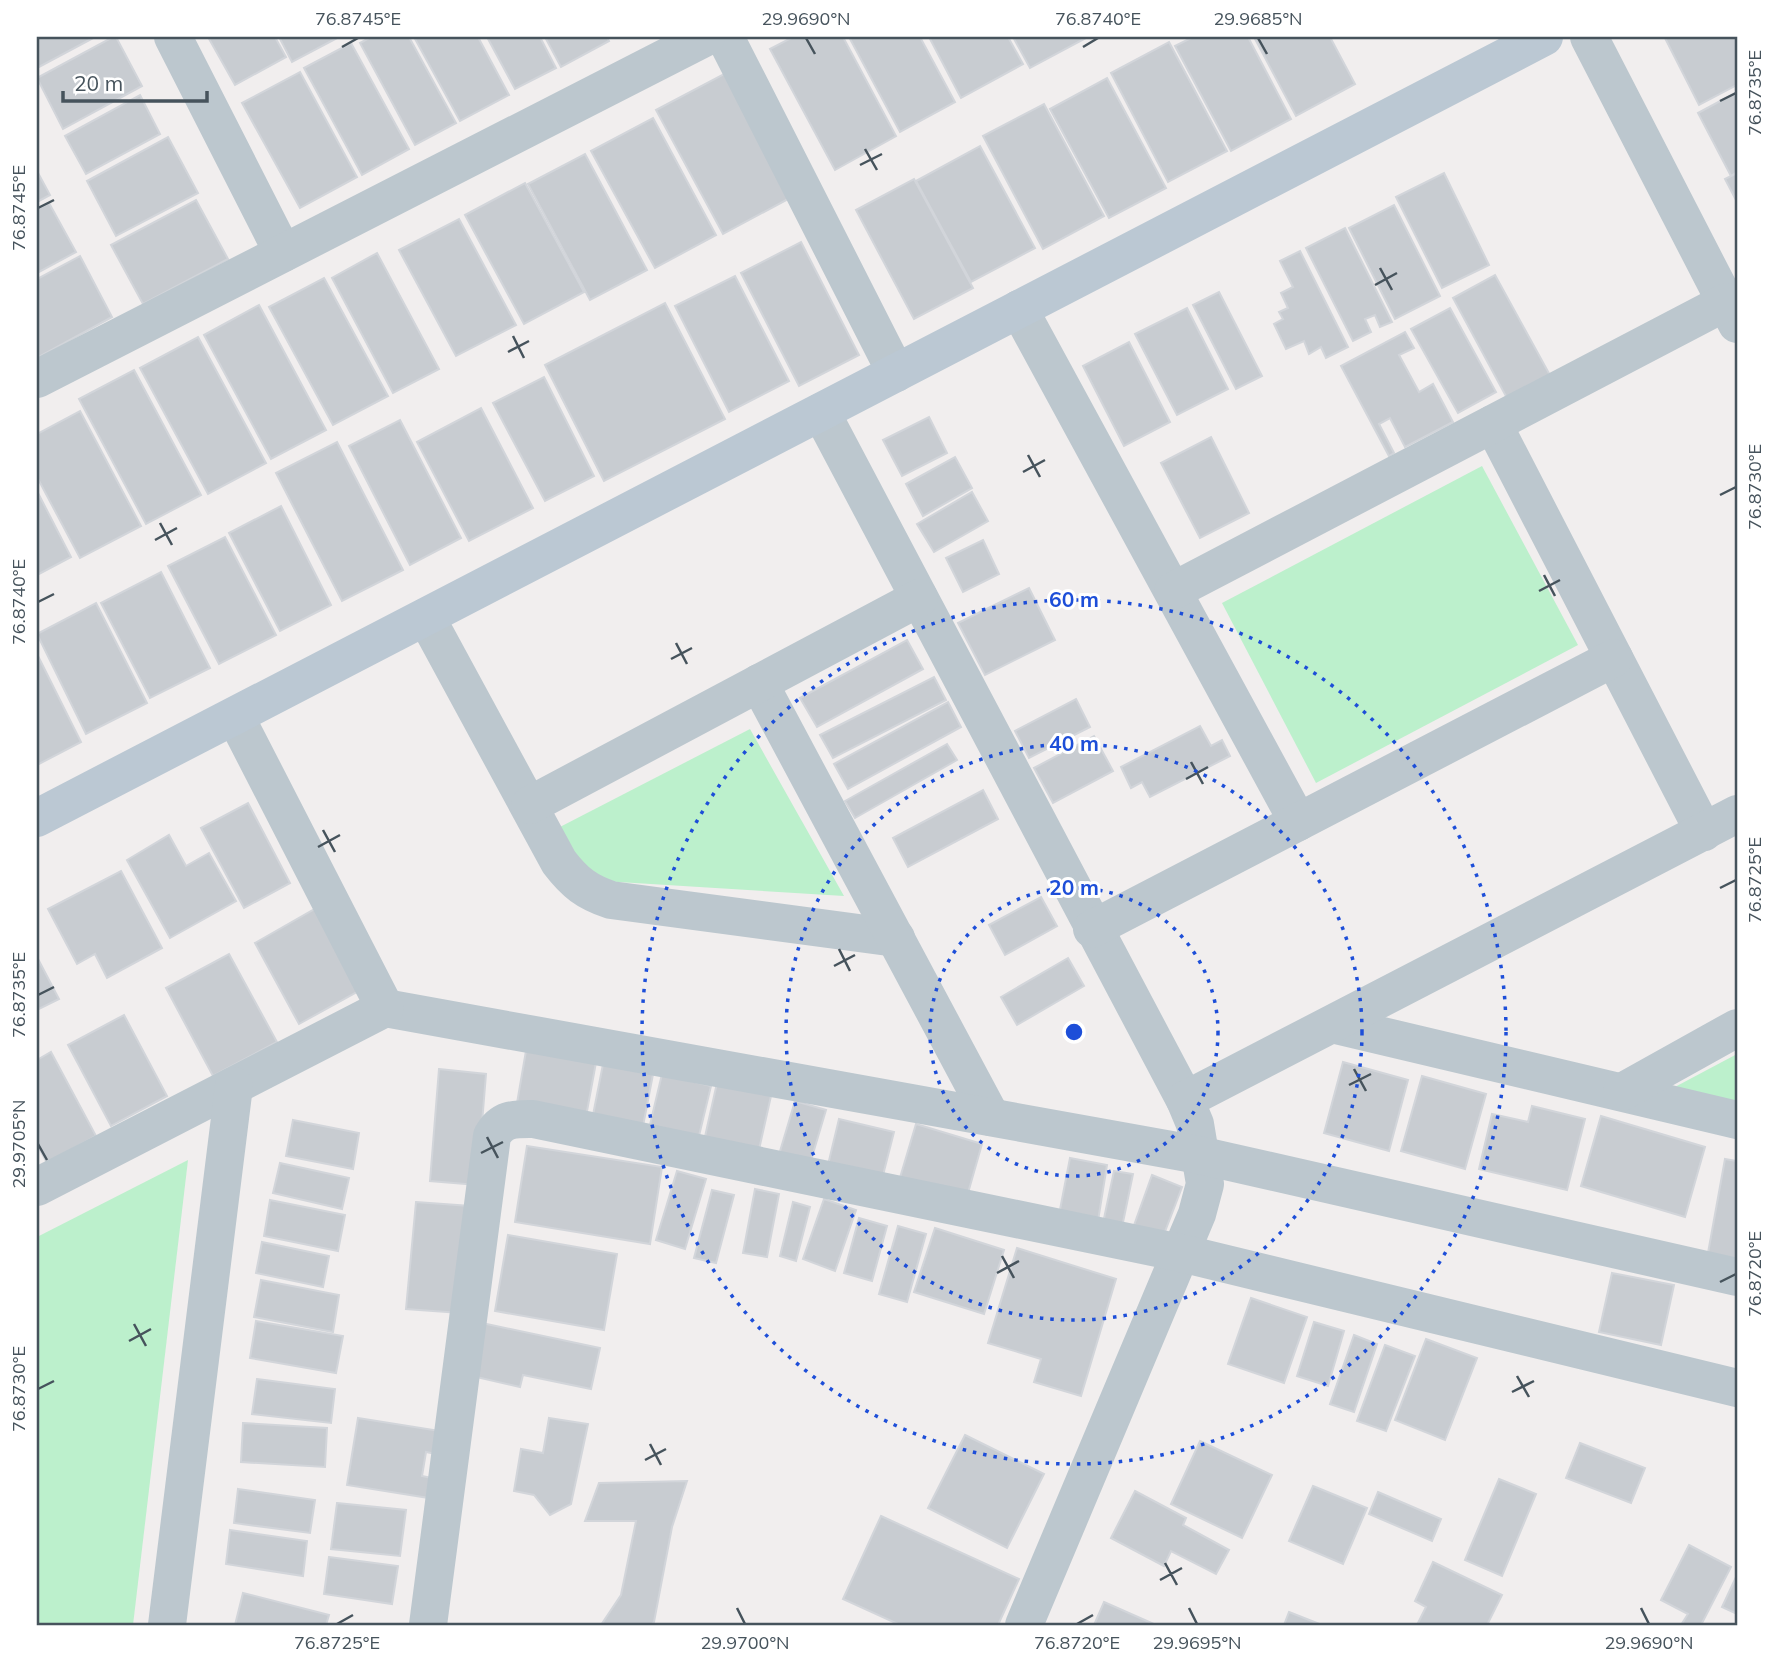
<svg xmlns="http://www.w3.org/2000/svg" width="1774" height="1662" font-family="Mulish,sans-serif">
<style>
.green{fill:#bcf0cc}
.building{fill:#c8ccd1;stroke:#d2d5da;stroke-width:2}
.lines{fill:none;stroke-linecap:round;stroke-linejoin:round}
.street{stroke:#bcc7ce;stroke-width:38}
.secondary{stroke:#bbc8d3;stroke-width:38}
.ticks{fill:none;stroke:#46535c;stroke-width:2.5}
.ring{fill:none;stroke:#1d4ed8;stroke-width:3.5;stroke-dasharray:3.5 7}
.centre{fill:#1d4ed8;stroke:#fff;stroke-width:3.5}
.ring-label{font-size:21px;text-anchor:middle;font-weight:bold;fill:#1d4ed8;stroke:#fff;stroke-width:6;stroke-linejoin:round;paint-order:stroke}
.neatline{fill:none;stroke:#46535c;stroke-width:2.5}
.ticks-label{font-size:18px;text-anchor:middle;fill:#46535c}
</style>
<rect width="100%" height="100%" fill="#f1eeee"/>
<g class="green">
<path d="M1482,466L1578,645L1316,783L1222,603Z"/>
<path d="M750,729L844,896L586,880L558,828Z"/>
<path d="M1737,1054V1102L1673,1088Z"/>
<path d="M188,1160L133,1625H37V1237Z"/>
</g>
<g class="building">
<path d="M37,37H95L37,68Z"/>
<path d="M113,37H116L142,86L63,129L37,78Z"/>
<path d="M208,37H275L286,57L235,85Z"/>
<path d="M279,37H339L292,62Z"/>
<path d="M371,37H409L456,123L415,145L360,43Z"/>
<path d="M414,37H478L509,95L460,121Z"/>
<path d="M487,37H540L556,68L515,89Z"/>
<path d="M545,37H607L609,41L561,67Z"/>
<path d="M793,37H843L896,136L835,170L770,49Z"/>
<path d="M849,37H920L955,102L900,132Z"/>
<path d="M929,37H1008L1023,64L961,98Z"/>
<path d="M1013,37H1085L1086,38L1030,68Z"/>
<path d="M1193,37H1248L1291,119L1231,151L1175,46Z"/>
<path d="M1254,37H1330L1355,84L1296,116Z"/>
<path d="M1668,37H1737V85L1699,105L1665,38Z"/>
<path d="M1169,42L1227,151L1168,182L1111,73Z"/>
<path d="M351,43L409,149L362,175L304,68Z"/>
<path d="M300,72L357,177L300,208L242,103Z"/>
<path d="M724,74L790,198L723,234L656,110Z"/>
<path d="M1107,78L1166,188L1109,218L1050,109Z"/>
<path d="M1737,92V172L1731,176L1698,113Z"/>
<path d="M140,95L160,134L86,174L65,136Z"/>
<path d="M1044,104L1104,216L1043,249L983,136Z"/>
<path d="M653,118L716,235L655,268L591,151Z"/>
<path d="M168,137L198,193L116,236L87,181Z"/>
<path d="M980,146L1035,248L971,282L916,181Z"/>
<path d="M585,154L647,270L590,300L528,184Z"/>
<path d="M37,171L50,195L37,202Z"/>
<path d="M1444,173L1489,265L1442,288L1396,197Z"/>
<path d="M1737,173V202L1725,179Z"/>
<path d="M914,179L973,288L914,319L856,210Z"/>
<path d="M525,183L584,292L524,324L465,215Z"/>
<path d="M196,200L228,259L143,304L111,245Z"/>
<path d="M49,203L76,252L37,273V209Z"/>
<path d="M1394,205L1440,296L1395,319L1349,228Z"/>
<path d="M459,219L516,325L456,356L399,250Z"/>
<path d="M1345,228L1392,322L1380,327L1375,315L1365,319L1371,332L1353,341L1306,248Z"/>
<path d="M801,242L859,355L799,386L741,273Z"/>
<path d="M1300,251L1348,347L1326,358L1321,347L1309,354L1304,341L1286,349L1274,324L1283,319L1279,312L1288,308L1281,293L1293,287L1280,261Z"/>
<path d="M377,253L439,369L393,393L332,278Z"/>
<path d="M80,256L112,317L37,358V279Z"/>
<path d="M1495,275L1551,377L1508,400L1453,298Z"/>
<path d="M735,276L789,381L729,412L675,306Z"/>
<path d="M324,278L388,396L333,425L269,307Z"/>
<path d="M1219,292L1262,376L1236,389L1193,305Z"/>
<path d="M665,303L725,419L604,481L545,365Z"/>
<path d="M259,305L326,430L271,459L204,335Z"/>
<path d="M1187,308L1228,389L1177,415L1135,334Z"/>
<path d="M1450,308L1496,392L1458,413L1411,329Z"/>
<path d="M1405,332L1414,348L1399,355L1419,392L1433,384L1453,422L1405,447L1390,418L1379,424L1394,453L1389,456L1341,366Z"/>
<path d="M198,337L266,463L208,494L140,368Z"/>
<path d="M1129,342L1170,422L1124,446L1083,366Z"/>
<path d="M134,370L201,495L146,524L79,399Z"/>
<path d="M544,377L594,476L545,501L493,403Z"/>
<path d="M481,408L533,508L469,541L417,442Z"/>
<path d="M80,411L141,526L80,558L37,477V434Z"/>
<path d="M929,417L947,453L902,476L883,440Z"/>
<path d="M400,420L461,538L410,565L349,446Z"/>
<path d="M1211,437L1249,513L1200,538L1161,463Z"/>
<path d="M337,442L403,570L342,601L276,473Z"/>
<path d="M955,457L972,488L923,516L906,484Z"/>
<path d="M37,491L71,557L37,575Z"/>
<path d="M972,492L988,521L934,552L917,524Z"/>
<path d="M281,506L331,605L280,631L229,533Z"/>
<path d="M225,537L276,635L219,664L168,566Z"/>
<path d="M983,540L999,574L963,592L946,558Z"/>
<path d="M161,572L210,668L150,698L101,603Z"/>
<path d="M1029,588L1055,640L985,675L958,623Z"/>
<path d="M96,603L147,703L86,734L37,634Z"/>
<path d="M907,640L923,669L817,727L800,698Z"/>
<path d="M37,654L81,742L37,765Z"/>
<path d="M934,677L946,700L833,758L820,735Z"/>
<path d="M1076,699L1090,727L1029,758L1015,731Z"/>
<path d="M948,702L961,727L848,789L834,764Z"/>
<path d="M1200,726L1211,746L1222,740L1230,756L1150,797L1142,782L1131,788L1121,767Z"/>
<path d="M1094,736L1113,771L1053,803L1034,768Z"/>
<path d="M947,744L957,760L855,818L845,801Z"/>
<path d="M983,790L998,819L908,867L893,838Z"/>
<path d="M248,803L290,883L244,908L201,828Z"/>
<path d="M169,835L186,866L209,853L236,901L170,938L127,860Z"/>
<path d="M121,871L162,948L107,978L95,954L77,964L48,909Z"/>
<path d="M1041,897L1057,926L1005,955L989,925Z"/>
<path d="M320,906L364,988L299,1024L255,943Z"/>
<path d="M229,954L277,1042L213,1076L166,988Z"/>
<path d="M37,957L59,999L37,1010Z"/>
<path d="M1068,958L1084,986L1017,1025L1001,997Z"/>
<path d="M124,1015L167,1096L111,1126L68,1045Z"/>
<path d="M527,1045L597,1057L585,1122L516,1109Z"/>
<path d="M51,1052L96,1136L47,1163L37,1144V1060Z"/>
<path d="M605,1054L655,1064L643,1126L593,1115Z"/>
<path d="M1343,1062L1408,1080L1389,1151L1324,1133Z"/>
<path d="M439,1069L486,1074L477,1185L430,1181Z"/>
<path d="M662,1074L711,1086L698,1140L649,1129Z"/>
<path d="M1422,1076L1486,1094L1465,1169L1401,1151Z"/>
<path d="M717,1083L771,1096L758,1154L704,1141Z"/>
<path d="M795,1101L826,1110L809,1167L778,1158Z"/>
<path d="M1532,1106L1585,1119L1567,1190L1479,1169L1492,1114L1528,1122Z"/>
<path d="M1601,1116L1705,1147L1685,1217L1581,1186Z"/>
<path d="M839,1119L894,1132L881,1183L827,1169Z"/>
<path d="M293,1120L359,1133L353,1169L286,1156Z"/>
<path d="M916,1124L982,1144L966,1200L899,1181Z"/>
<path d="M527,1146L662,1167L650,1244L515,1222Z"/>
<path d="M1070,1158L1107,1165L1097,1227L1058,1220Z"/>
<path d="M1725,1159L1737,1161V1259L1708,1253Z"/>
<path d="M280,1163L349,1178L342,1209L273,1193Z"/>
<path d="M677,1171L706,1179L685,1249L656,1240Z"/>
<path d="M1114,1171L1133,1174L1121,1232L1102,1228Z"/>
<path d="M1152,1175L1182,1187L1161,1242L1132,1231Z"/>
<path d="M755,1189L779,1194L767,1257L743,1253Z"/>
<path d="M712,1190L734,1195L716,1263L694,1258Z"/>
<path d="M824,1199L856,1210L835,1271L803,1259Z"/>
<path d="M270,1200L345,1215L338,1251L264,1236Z"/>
<path d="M416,1202L470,1206L460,1313L406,1309Z"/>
<path d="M793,1202L810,1207L796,1261L780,1256Z"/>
<path d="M859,1218L887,1226L872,1281L844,1273Z"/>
<path d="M898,1226L926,1234L907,1302L879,1294Z"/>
<path d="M935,1228L1004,1250L984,1314L914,1292Z"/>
<path d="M508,1235L617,1254L604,1330L495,1311Z"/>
<path d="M262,1242L329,1256L323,1287L256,1273Z"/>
<path d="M1017,1248L1116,1279L1081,1396L1034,1382L1041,1359L988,1343Z"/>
<path d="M1612,1273L1674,1285L1661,1345L1599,1332Z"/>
<path d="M261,1280L339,1295L333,1332L254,1317Z"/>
<path d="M1251,1298L1307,1317L1284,1383L1228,1364Z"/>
<path d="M256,1321L343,1336L336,1373L250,1358Z"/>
<path d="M1314,1322L1344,1331L1328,1386L1297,1376Z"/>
<path d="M482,1323L600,1348L591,1389L523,1375L520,1387L472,1376Z"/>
<path d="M1354,1335L1377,1344L1354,1412L1330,1404Z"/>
<path d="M1426,1339L1477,1358L1445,1440L1395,1420Z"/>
<path d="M1385,1345L1415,1356L1386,1431L1357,1421Z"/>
<path d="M257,1379L335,1389L331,1423L252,1414Z"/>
<path d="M358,1418L440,1431L436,1454L426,1452L422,1476L432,1478L429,1498L347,1485Z"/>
<path d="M549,1418L588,1424L571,1504L550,1515L534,1495L514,1491L521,1449L543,1453Z"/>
<path d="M243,1423L327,1428L325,1467L241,1462Z"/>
<path d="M965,1435L1044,1474L1007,1548L928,1508Z"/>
<path d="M1200,1441L1272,1475L1242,1538L1171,1504Z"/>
<path d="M1580,1443L1645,1468L1631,1503L1566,1478Z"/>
<path d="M1499,1479L1536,1494L1502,1576L1465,1560Z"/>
<path d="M687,1481L672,1527L654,1622L651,1625H601L621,1595L636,1521H585L599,1483Z"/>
<path d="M1313,1486L1367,1508L1343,1564L1289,1541Z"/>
<path d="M238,1489L315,1500L310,1533L234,1523Z"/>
<path d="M1135,1491L1186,1518L1183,1525L1229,1550L1216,1574L1171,1551L1164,1566L1111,1538Z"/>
<path d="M1378,1492L1441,1519L1432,1541L1369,1514Z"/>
<path d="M337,1503L406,1510L400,1556L331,1549Z"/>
<path d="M881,1516L1019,1579L998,1625H900L843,1599Z"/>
<path d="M230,1530L307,1541L303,1576L226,1564Z"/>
<path d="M1689,1545L1731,1567L1701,1625H1681L1688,1614L1661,1600Z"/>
<path d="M329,1557L398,1566L392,1604L324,1594Z"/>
<path d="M1433,1562L1502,1595L1487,1625H1417L1426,1607L1415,1601Z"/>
<path d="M1737,1575V1614L1722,1607Z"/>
<path d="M243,1593L329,1615L326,1625H235Z"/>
<path d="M1104,1602L1156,1625H1094Z"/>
<path d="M1289,1612L1322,1625H1284Z"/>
</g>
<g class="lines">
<g class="street">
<path d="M173,37L283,253"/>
<path d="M725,37L896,373"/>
<path d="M1589,37L1737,324"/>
<path d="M1019,309L1298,822"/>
<path d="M37,379L706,37"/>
<path d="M821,412L1185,1100L1195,1124L1205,1184L1197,1214L1024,1625"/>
<path d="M1493,424L1704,832"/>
<path d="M1173,591L1726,302"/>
<path d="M426,617L559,862C575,883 587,892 611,900L896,938"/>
<path d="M759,683L991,1117"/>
<path d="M530,805L919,598"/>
<path d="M1092,929L1614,658"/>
<path d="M385,1008L1199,1155L1737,1277"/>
<path d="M1336,1025L1737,1120"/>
<path d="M1622,1092L1737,1028"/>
<path d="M1185,1100L1737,814"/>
<path d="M37,1187L385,1008L235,716"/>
<path d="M167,1625L234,1086"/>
<path d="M428,1625L492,1136C502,1118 515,1119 533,1119L1181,1253L1737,1388"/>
</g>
<path class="secondary" d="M37,818L1544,37"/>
</g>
<path class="ticks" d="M806,38L815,54M1258,38L1267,54M342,47L358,38M1083,47L1098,38M1720,101L1736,93M865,149L877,170M860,165L882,154M38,208L54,200M1380,268L1392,290M1375,285L1397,273M513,336L524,358M508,352L529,341M1028,455L1040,477M1023,472L1045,460M1720,495L1736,487M160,523L172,545M155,540L177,528M1544,575L1555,596M1539,591L1560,580M38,602L54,594M676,643L687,664M671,659L692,648M1191,762L1203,784M1186,779L1208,767M323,830L335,852M318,847L340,835M1720,888L1736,880M839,949L850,971M834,966L855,955M38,995L54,987M1354,1069L1366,1091M1349,1085L1371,1074M487,1137L498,1158M38,1144L47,1160M481,1153L503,1142M1002,1256L1014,1278M997,1273L1019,1261M1720,1282L1736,1274M134,1324L146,1346M129,1341L151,1329M1517,1376L1529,1397M38,1389L54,1381M1512,1392L1534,1381M650,1444L661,1465M645,1460L666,1449M1165,1563L1177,1585M1160,1580L1182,1568M737,1608L745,1624M1189,1608L1197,1624M1641,1608L1649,1624M337,1624L353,1615M1077,1624L1093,1615"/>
<g class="ring">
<circle cx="1074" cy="1032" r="144"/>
<circle cx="1074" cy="1032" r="288"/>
<circle cx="1074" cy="1032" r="432"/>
</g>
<circle cx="1074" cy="1032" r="10" class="centre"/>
<g class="ring-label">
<text x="1074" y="607">60 m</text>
<text x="1074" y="751">40 m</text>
<text x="1074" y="895">20 m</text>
</g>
<rect width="1774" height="1662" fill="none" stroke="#ffffff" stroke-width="77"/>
<path d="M63 91v10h144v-10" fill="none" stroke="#46535c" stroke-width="3.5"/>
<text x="74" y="91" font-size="21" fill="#46535c" stroke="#ffffff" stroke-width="5" paint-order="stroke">20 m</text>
<rect x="38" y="38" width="1698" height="1586" class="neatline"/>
<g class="ticks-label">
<text x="358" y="25">76.8745°E</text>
<text x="806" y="25">29.9690°N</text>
<text x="1098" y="25">76.8740°E</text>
<text x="1258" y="25">29.9685°N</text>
<text transform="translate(1755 93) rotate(-90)" y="6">76.8735°E</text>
<text transform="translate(19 208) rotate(-90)" y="6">76.8745°E</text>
<text transform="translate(1755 487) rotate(-90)" y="6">76.8730°E</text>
<text transform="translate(19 602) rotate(-90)" y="6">76.8740°E</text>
<text transform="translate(1755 880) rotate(-90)" y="6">76.8725°E</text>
<text transform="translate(19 995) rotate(-90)" y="6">76.8735°E</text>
<text transform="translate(19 1144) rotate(-90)" y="6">29.9705°N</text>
<text transform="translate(1755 1274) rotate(-90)" y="6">76.8720°E</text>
<text transform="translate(19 1389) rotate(-90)" y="6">76.8730°E</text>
<text x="337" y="1649">76.8725°E</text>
<text x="745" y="1649">29.9700°N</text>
<text x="1077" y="1649">76.8720°E</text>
<text x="1197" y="1649">29.9695°N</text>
<text x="1649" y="1649">29.9690°N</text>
</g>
</svg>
